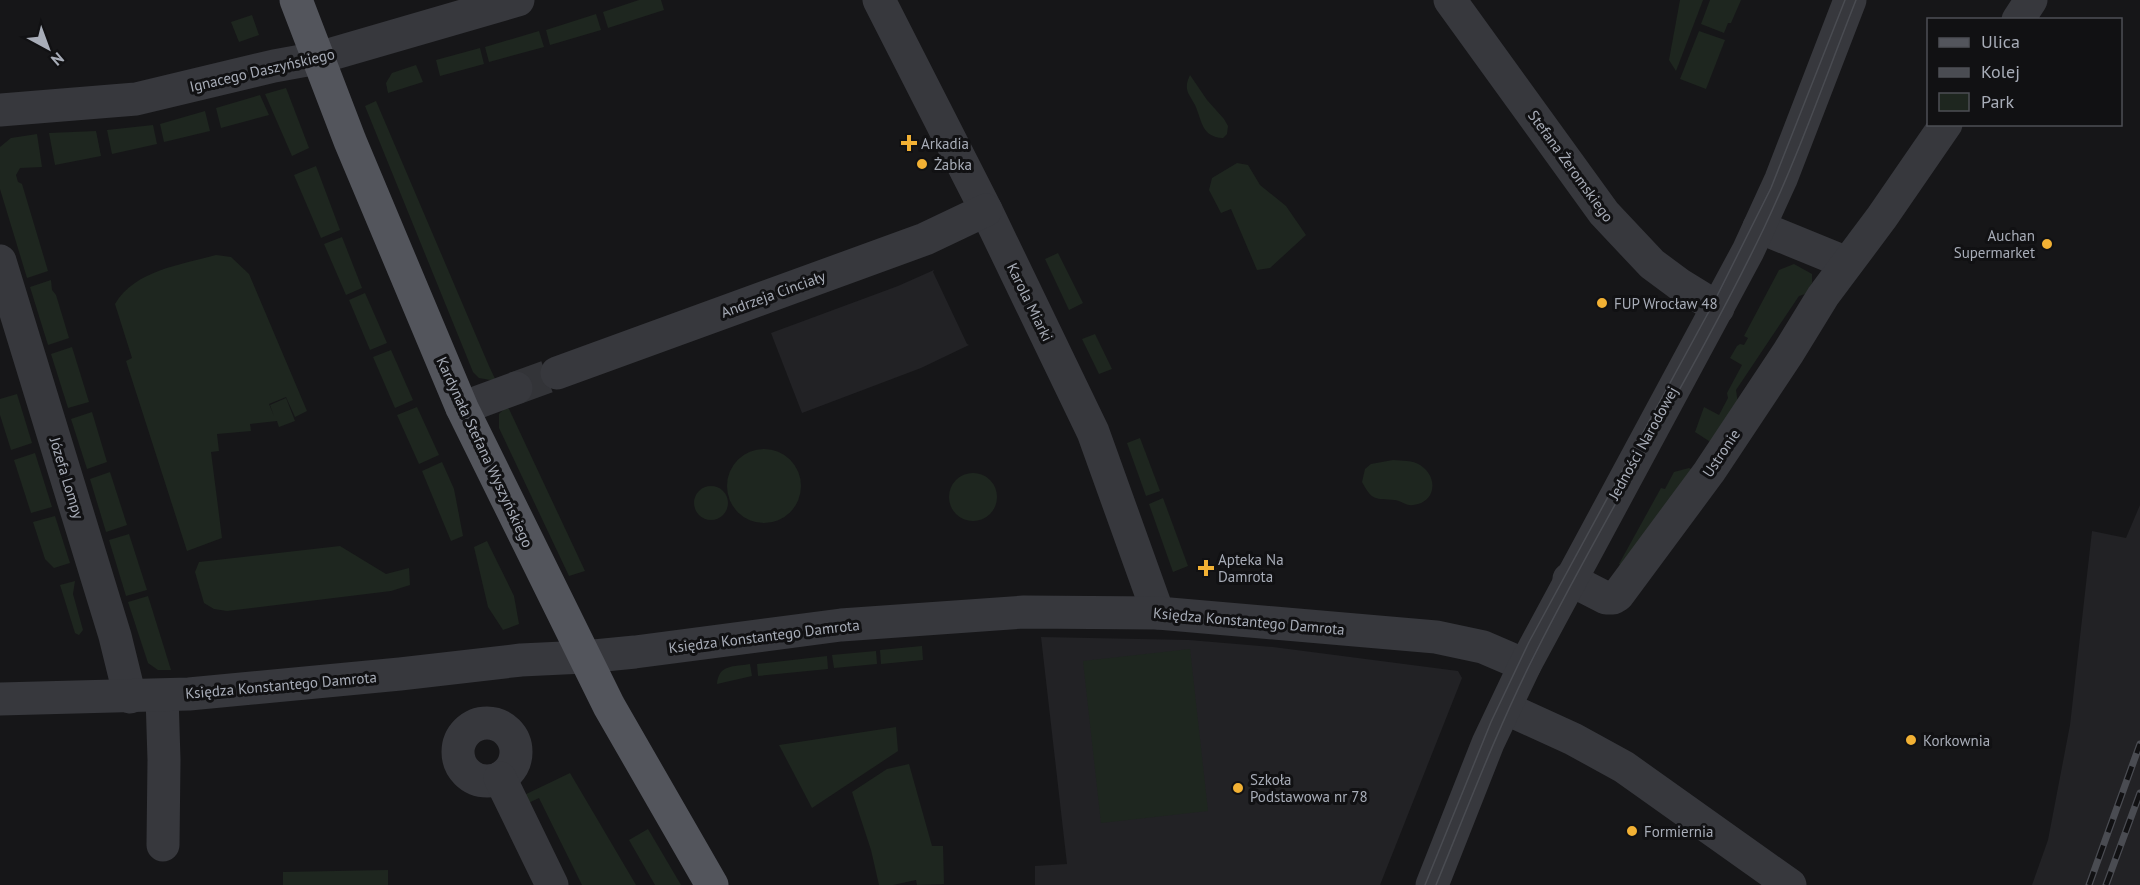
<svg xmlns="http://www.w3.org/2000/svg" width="2140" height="885" font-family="'PT Sans',sans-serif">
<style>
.built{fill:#222225}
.green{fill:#1e261f}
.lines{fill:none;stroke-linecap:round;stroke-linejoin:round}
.minor-tunnel{stroke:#333438;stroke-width:33;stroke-dasharray:33 16;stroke-linecap:butt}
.minor{stroke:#37383d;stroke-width:33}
.major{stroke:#53555c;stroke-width:33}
.tram{stroke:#4a4c52;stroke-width:1.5}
.rail-casing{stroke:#4a4c52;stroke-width:7}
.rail{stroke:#111113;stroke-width:4.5;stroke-dasharray:14;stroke-linecap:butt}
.poi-dot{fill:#f2b134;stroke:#111113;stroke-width:2}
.labels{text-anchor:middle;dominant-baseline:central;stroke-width:6;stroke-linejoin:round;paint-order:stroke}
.street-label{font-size:15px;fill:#a8adb8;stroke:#111113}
.poi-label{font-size:15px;fill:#a8adb8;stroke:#111113;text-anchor:start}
</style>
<rect width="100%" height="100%" fill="#161618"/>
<g class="built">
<path d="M934,270L933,272L967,344L969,345L921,368L802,413L771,333L898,286Z"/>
<path d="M2140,505V885H2032L2048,840L2070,725L2092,531L2126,538Z"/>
<path d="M1041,637L1189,640L1273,647L1458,671L1462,678L1380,885H1035V866L1067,864Z"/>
</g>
<g class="green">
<path d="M639,0H661L664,10L608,28L603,12Z"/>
<path d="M1680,0H1703L1676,71L1669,60Z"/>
<path d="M1710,0H1741L1731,23H1728L1724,33L1701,24Z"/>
<path d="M596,14L601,30L550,45L546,30Z"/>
<path d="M252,15L259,35L239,42L231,22Z"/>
<path d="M539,31L544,47L489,62L485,47Z"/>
<path d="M1699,31L1725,40L1706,89L1680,79Z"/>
<path d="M480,48L484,64L440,76L436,60Z"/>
<path d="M416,65L423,82L388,93L386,83L392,73Z"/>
<path d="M1190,75L1207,100L1224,119L1228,126L1227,134L1223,138C1201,137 1202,120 1195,105C1189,93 1183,90 1190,75Z"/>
<path d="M286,88L309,148L292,156L265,94Z"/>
<path d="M260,95L269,115L221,128L216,108Z"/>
<path d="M376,101L489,366L496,381L479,378L473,372L365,106Z"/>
<path d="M205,111L210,131L164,142L160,124Z"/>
<path d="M153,125L157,144L112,154L107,130Z"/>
<path d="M96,131L101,156L55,165L49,133Z"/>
<path d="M37,134L42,167L20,168L16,175L18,182L22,184L48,271L27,278L0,189V147L11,138Z"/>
<path d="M1237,163L1248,165L1260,185L1286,206L1306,235L1270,268L1257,270L1231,209L1221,213L1209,190L1212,178Z"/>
<path d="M316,166L340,230L321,238L294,175Z"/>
<path d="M342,237L362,288L346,295L324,244Z"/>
<path d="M1058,253L1083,303L1069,310L1045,259Z"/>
<path d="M216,255L231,257L249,274L307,411L295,417L286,397L269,404L274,416L270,405L286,398L295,421L279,427L277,421L250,424L251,431L217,434L219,451L211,452L222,538L187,551L126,361L132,358L115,304C135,270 181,265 216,255Z"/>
<path d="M1794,264L1812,274V283L1805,294L1799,296L1736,390L1738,404L1712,443L1695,432L1704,407L1719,415L1728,398L1727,393L1742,365L1730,358L1737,346L1740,344L1744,345L1748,338L1744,336L1779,270Z"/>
<path d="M51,280L52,290L56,295L69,338L48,345L30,287Z"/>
<path d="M365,293L387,343L370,350L349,300Z"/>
<path d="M1095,334L1112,369L1099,374L1082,339Z"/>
<path d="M72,347L89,402L68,408L51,354Z"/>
<path d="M391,350L413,400L395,408L373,357Z"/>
<path d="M17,394L32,443L11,450L0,415V399Z"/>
<path d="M417,407L439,455L419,464L397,415Z"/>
<path d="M506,407L509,409L585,571L569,576L499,428V414Z"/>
<path d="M92,412L107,462L87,469L71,419Z"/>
<path d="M1140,438L1160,491L1146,496L1127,443Z"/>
<circle cx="764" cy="486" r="37"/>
<path d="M35,453L52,507L31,513L14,460Z"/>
<path d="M1393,460C1402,461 1413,460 1420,465C1439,477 1436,503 1413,505C1406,506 1402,501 1395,500C1375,498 1373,502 1362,482L1365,469L1371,464Z"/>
<path d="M442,462L454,489L463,536L451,541L422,471Z"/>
<path d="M1689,468L1693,470L1623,567L1619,564L1661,488L1665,489L1674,472Z"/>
<path d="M110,472L127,525L106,532L90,479Z"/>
<circle cx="973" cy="497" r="24"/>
<circle cx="711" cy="503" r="17"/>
<path d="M1163,498L1188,566L1173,572L1149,504Z"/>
<path d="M55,516L70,563L54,568L45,559L33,522Z"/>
<path d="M129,534L147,590L126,596L109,540Z"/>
<path d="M487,541L514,596L519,624L503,630L488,607L474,547Z"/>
<path d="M340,546L386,574L409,568L410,585L391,591L227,611L214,609L204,603L195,572L199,562Z"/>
<path d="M75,581L73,594L83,630L79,635L75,633L60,585Z"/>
<path d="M148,596L171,670H158L148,663L128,602Z"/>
<path d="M922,646L923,660L881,664L880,650Z"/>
<path d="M1190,649L1208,811L1101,823L1083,661Z"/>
<path d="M876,651L877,664L834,668L832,655Z"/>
<path d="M827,656L828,669L758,676L757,664Z"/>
<path d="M750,664L752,676L717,684C719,664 733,667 750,664Z"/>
<path d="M896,727L898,751L812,808L779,745Z"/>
<path d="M909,764L932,846H943L944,884L917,885L916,880L893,885H879L871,850L852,792L887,769Z"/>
<path d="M570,773L636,885H582L539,798L524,805L520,797Z"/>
<path d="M648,829L681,885H655L629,840Z"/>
<path d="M388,870V885H283V872Z"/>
</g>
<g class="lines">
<path class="minor-tunnel" d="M516,388L557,373"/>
<g class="minor">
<path d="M879,0L986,210L1093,432L1158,613"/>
<path d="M1450,0L1604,213L1652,264L1679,284L1718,308"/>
<path d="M2018,20L2031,0"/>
<path d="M0,110L136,99L274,66L318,58L518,0"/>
<path d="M1759,227L1847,263"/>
<path d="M0,261L115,636L130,697"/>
<path d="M557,373L925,239L986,210"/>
<path d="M462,408L516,388"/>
<path d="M1569,579L1606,598H1613L1618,595L1709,472L1788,353L1823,296L1882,217L1946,124"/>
<path d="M162,696L164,760L163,845"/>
<path d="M0,699L189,694L400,674L521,660L584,657L635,652L841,625L1024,612L1158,613L1436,637L1483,647L1525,665"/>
<path d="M1505,708L1573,739L1624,767L1790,885"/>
<circle cx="487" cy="752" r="29"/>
<path d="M500,778L552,885"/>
<path d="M1432,885L1488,743L1525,665L1748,251L1781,179L1850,0"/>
</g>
<path class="major" d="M296,0L350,141L462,408L609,706L712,885"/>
<g class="tram">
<path d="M1425,885L1491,722L1529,642L1713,304L1771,188L1845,0"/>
<path d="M1436,885C1468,807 1497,729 1535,654C1607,510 1694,374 1764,228C1799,154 1826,76 1856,0"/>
</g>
<g class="rail-casing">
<g id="rail">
<path d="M2089,885L2140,744"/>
<path d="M2106,885L2140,793"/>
</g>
</g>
<use href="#rail" class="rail"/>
</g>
<g class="poi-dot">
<path d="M906 134h6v6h6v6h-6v6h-6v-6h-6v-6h6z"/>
<circle cx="922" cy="164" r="6"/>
<circle cx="2047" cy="244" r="6"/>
<circle cx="1602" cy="303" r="6"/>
<path d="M1203 559h6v6h6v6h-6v6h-6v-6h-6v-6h6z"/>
<circle cx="1911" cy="740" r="6"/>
<circle cx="1238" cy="788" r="6"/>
<circle cx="1632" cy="831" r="6"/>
</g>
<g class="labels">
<g class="street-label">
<text transform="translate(262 70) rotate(-13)">Ignacego Daszyńskiego</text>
<text transform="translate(1571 166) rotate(54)">Stefana Żeromskiego</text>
<text transform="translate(773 294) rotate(-20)">Andrzeja Cinciały</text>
<text transform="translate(1030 302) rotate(64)">Karola Miarki</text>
<text transform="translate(1643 443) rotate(-61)">Jedności Narodowej</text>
<text transform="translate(485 452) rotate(65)">Kardynała Stefana Wyszyńskiego</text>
<text transform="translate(1721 453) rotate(-56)">Ustronie</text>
<text transform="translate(67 478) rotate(73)">Józefa Lompy</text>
<text transform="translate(1249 621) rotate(5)">Księdza Konstantego Damrota</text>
<text transform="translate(764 636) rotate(-7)">Księdza Konstantego Damrota</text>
<text transform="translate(281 685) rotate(-5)">Księdza Konstantego Damrota</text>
</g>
<g class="poi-label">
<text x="921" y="143">Arkadia</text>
<text x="934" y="164">Żabka</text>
<text x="2035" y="235" text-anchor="end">Auchan<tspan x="2035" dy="17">Supermarket</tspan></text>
<text x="1614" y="303">FUP Wrocław 48</text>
<text x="1218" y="559">Apteka Na<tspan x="1218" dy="17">Damrota</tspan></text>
<text x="1923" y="740">Korkownia</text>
<text x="1250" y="779">Szkoła<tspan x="1250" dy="17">Podstawowa nr 78</tspan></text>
<text x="1644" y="831">Formiernia</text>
</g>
</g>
<rect x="1927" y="18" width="195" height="108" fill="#111113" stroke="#4d4f55" stroke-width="1.5"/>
<rect x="1939" y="38" width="30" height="9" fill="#53555c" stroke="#4d4f55" stroke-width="1.5"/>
<text x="1981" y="48" font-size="18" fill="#a8adb8">Ulica</text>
<rect x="1939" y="68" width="30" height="9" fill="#4a4c52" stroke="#4d4f55" stroke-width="1.5"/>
<text x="1981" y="78" font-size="18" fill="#a8adb8">Kolej</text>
<rect x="1939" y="93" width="30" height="18" fill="#1e261f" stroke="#4d4f55" stroke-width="1.5"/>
<text x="1981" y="108" font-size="18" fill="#a8adb8">Park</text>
<g transform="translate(48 48) rotate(139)" stroke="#111113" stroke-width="4.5" paint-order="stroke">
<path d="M0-4.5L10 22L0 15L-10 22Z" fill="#a8adb8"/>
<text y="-9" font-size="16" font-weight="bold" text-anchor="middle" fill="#a8adb8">N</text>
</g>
</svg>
